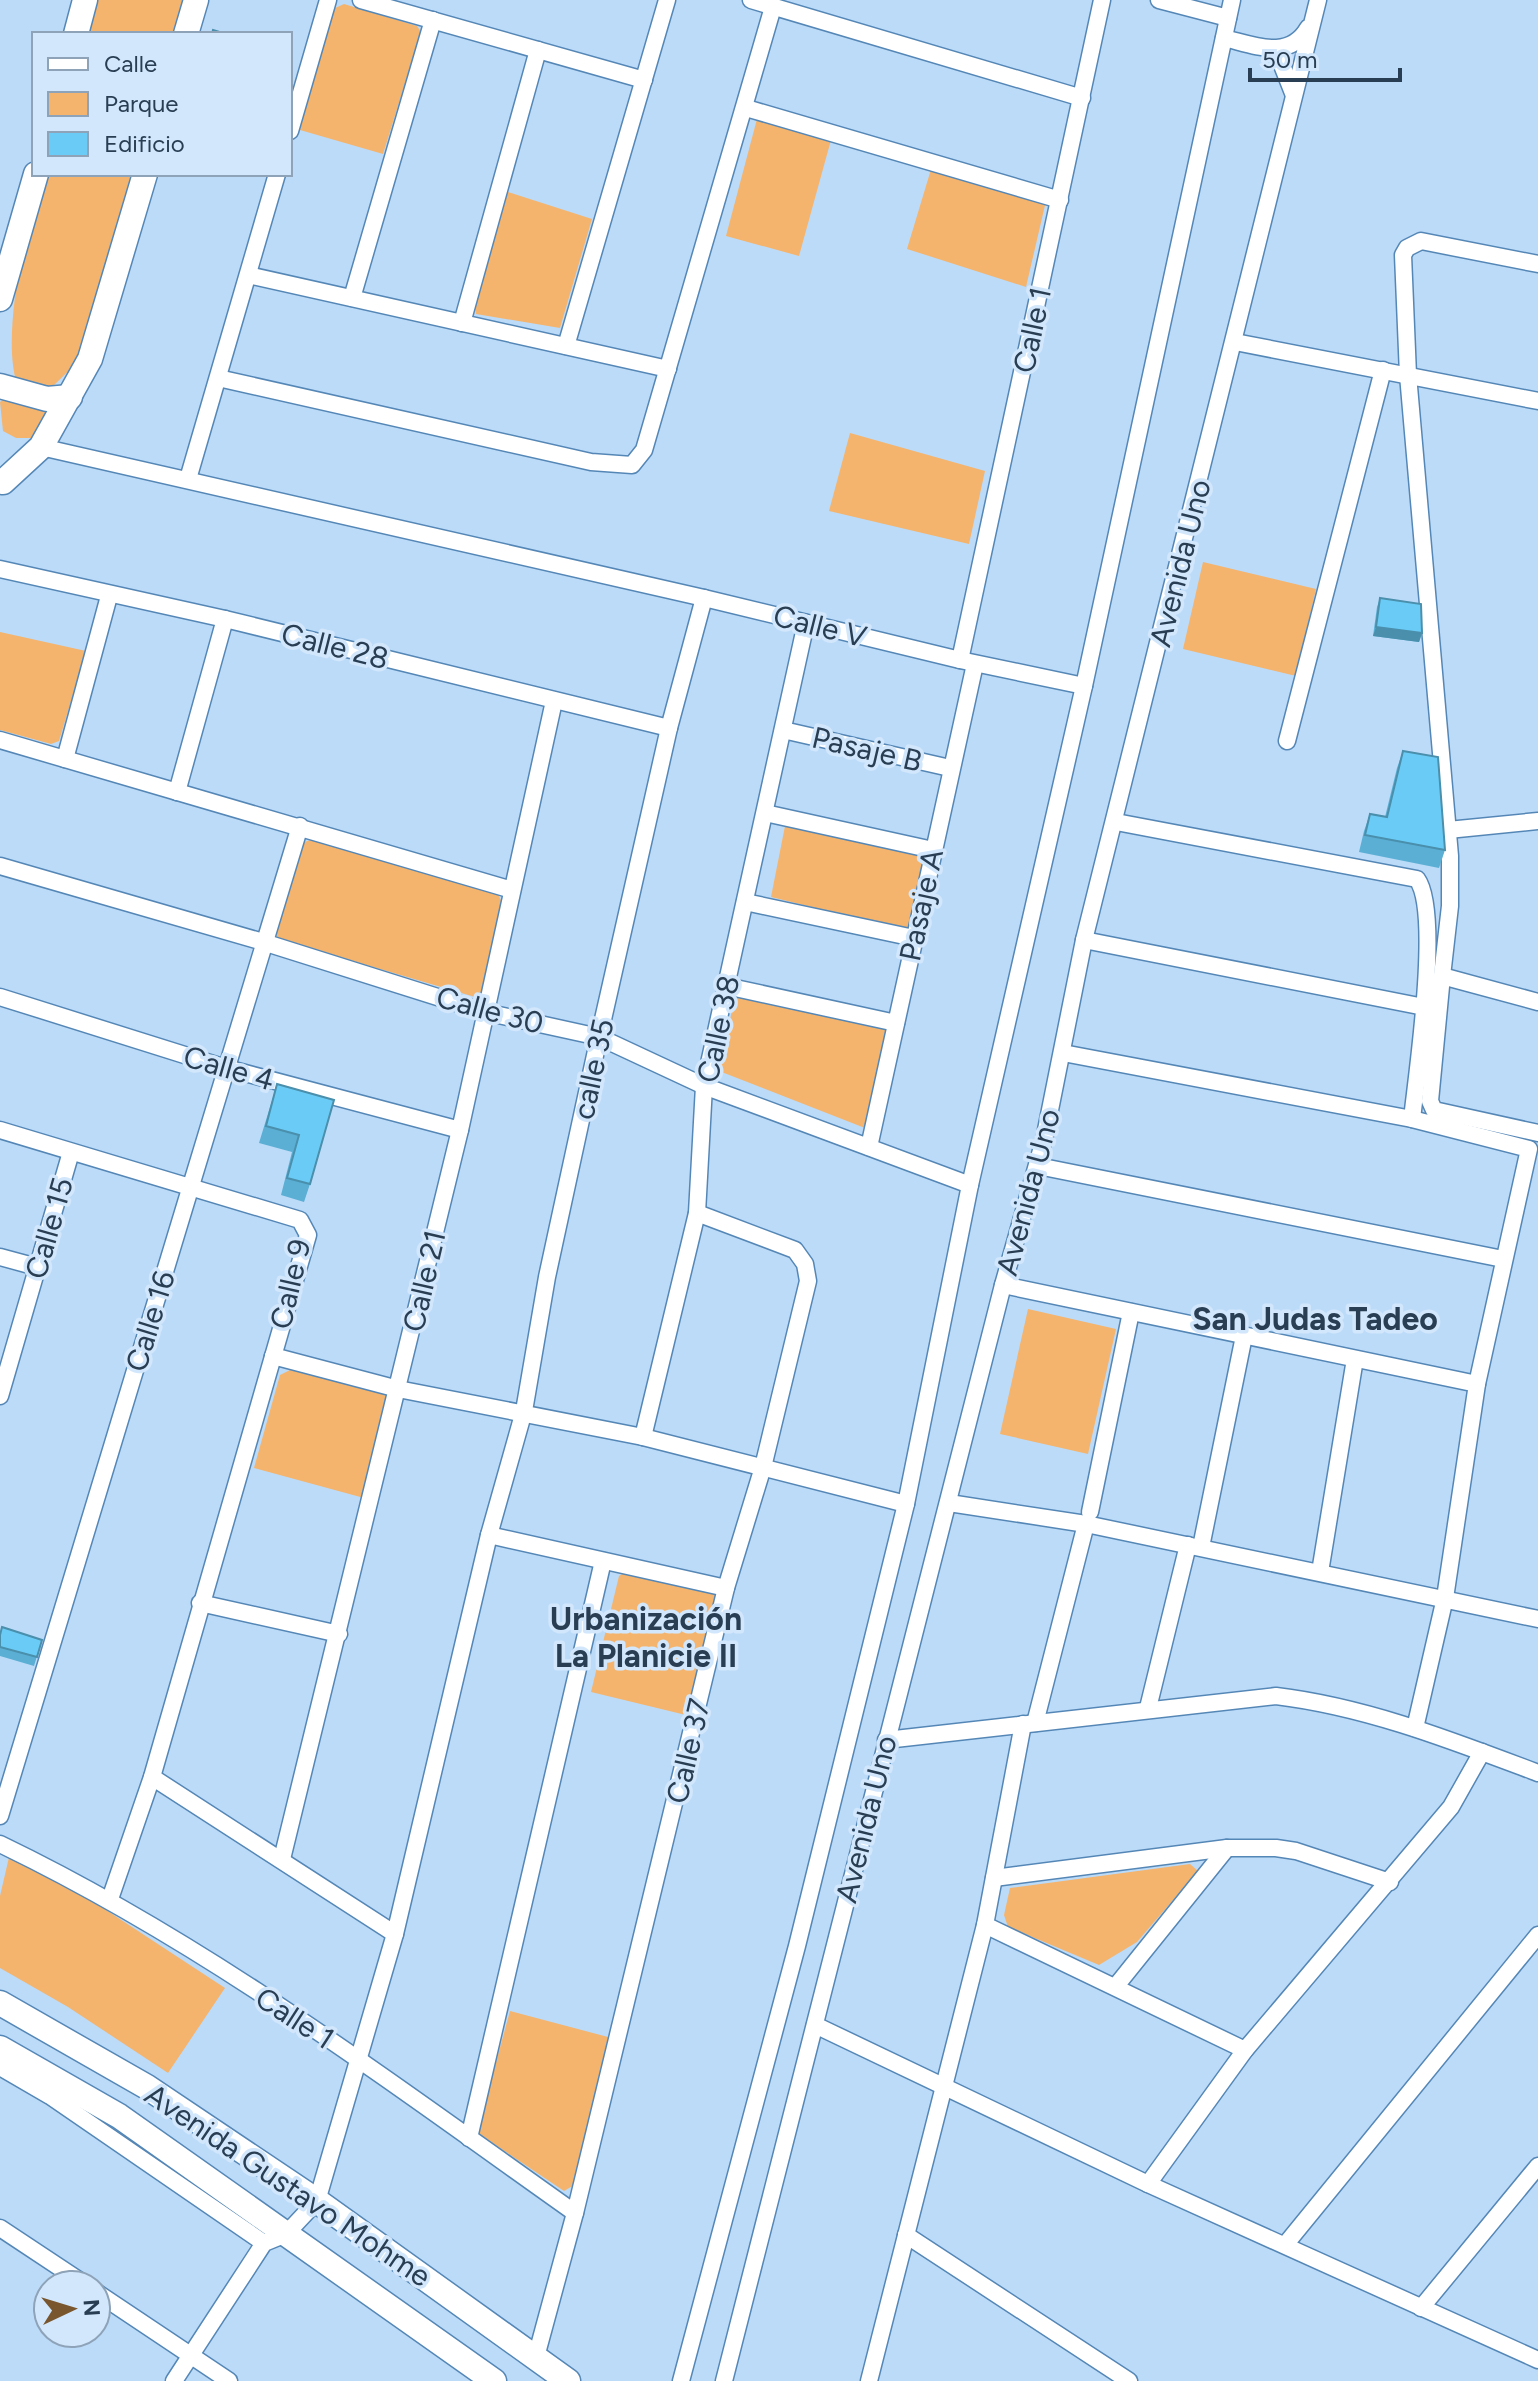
<svg xmlns="http://www.w3.org/2000/svg" width="1538" height="2381" font-family="Figtree,sans-serif">
<style>
.green{fill:#f4b46d}
.lines{fill:none;stroke-linecap:round;stroke-linejoin:round}
.street-casing{stroke:#5587b6;stroke-width:19}
.secondary-casing{stroke:#5587b6;stroke-width:27}
.street{stroke:#fff;stroke-width:16}
.secondary{stroke:#fff;stroke-width:24}
.wall{fill:#5bafd4}
.shaded-wall{fill:#4a8fac}
.building{fill:#6accf6;stroke:#4a8fac;stroke-width:2}
.labels{text-anchor:middle;dominant-baseline:central;stroke-width:7;stroke-linejoin:round;paint-order:stroke}
.street-label{font-size:30px;fill:#293e53;stroke:#d2e7fb}
.neighbourhood-label{font-size:32px;font-weight:bold;fill:#293e53;stroke:#d2e7fb}
</style>
<rect width="100%" height="100%" fill="#bcdbf9"/>
<g class="green">
<path d="M93,0H189L179,34H83Z"/>
<path d="M344,4L417,26L421,32L383,154L300,130L333,9Z"/>
<path d="M757,119L831,140L799,256L726,236Z"/>
<path d="M932,166L1046,201L1026,287L907,249Z"/>
<path d="M42,174H138L86,354L51,388L18,387C0,340 25,229 42,174Z"/>
<path d="M508,192L592,219L560,328L476,314L475,307Z"/>
<path d="M4,399L52,412L32,438H16L3,431L0,402Z"/>
<path d="M850,433L985,471L969,544L829,511Z"/>
<path d="M1203,562L1316,589L1296,676L1183,649Z"/>
<path d="M0,632L86,651L59,741L51,744L0,730Z"/>
<path d="M785,826L925,854L913,932L771,897Z"/>
<path d="M314,839L498,894L502,903L481,992L475,997L278,939L275,931L301,843Z"/>
<path d="M736,992L889,1028L870,1130L719,1071Z"/>
<path d="M1028,1309L1116,1329L1088,1454L1000,1434Z"/>
<path d="M290,1370L384,1394L387,1400L364,1498L254,1468L280,1375Z"/>
<path d="M628,1570L714,1589L719,1596L690,1716L591,1692L619,1576Z"/>
<path d="M10,1853L106,1910L225,1988L168,2073L68,2007L0,1968V1896Z"/>
<path d="M1190,1864L1198,1871L1137,1942L1099,1965L1008,1927L1004,1915L1010,1888Z"/>
<path d="M510,2011L608,2037L576,2184L564,2191L479,2134L478,2129Z"/>
</g>
<g class="lines">
<g class="street-casing">
<g id="street">
<path d="M361,0L644,80"/>
<path d="M751,0L1082,98"/>
<path d="M1159,0L1228,18"/>
<path d="M1224,38C1254,45 1289,61 1308,28"/>
<path d="M1276,50L1293,93"/>
<path d="M746,108L1060,200"/>
<path d="M290,131L328,0"/>
<path d="M248,275L668,369"/>
<path d="M352,298L433,20"/>
<path d="M462,323L538,50"/>
<path d="M1235,342L1538,401"/>
<path d="M566,346L667,0"/>
<path d="M218,378L591,462L632,465L644,450L773,7"/>
<path d="M41,447L704,598L960,660L1084,686"/>
<path d="M188,479L277,174"/>
<path d="M0,569L225,619L669,728"/>
<path d="M960,660L1102,0"/>
<path d="M783,730L950,768"/>
<path d="M0,740L512,890"/>
<path d="M1287,741L1383,370"/>
<path d="M65,759L109,596"/>
<path d="M177,792L225,619"/>
<path d="M765,813L933,850"/>
<path d="M1116,822L1417,879C1441,912 1417,1073 1412,1119"/>
<path d="M1448,830L1538,821"/>
<path d="M0,866L263,942L485,1012L599,1037L704,1086L970,1185"/>
<path d="M745,902L914,938"/>
<path d="M1084,940L1424,1007"/>
<path d="M1442,976L1450,906V856L1408,375L1403,255L1407,248L1421,241L1538,264"/>
<path d="M726,986L896,1023"/>
<path d="M0,997L226,1068L460,1130"/>
<path d="M1538,1002L1442,976L1430,1101L1434,1110L1538,1133"/>
<path d="M1063,1053L1412,1119L1529,1149L1477,1384L1445,1598L1415,1728"/>
<path d="M0,1130L300,1220L308,1235L152,1777L110,1899"/>
<path d="M869,1147L975,664"/>
<path d="M1038,1166L1503,1259"/>
<path d="M0,1257L37,1267"/>
<path d="M1003,1285L1477,1384"/>
<path d="M273,1356L398,1389L643,1437L906,1504"/>
<path d="M0,1396L71,1152"/>
<path d="M643,1437L697,1213L704,1086L806,623"/>
<path d="M949,1503L1086,1524L1538,1619"/>
<path d="M1090,1512L1131,1312"/>
<path d="M489,1535L726,1588"/>
<path d="M1201,1547L1244,1336"/>
<path d="M1320,1572L1355,1359"/>
<path d="M200,1603L339,1634"/>
<path d="M1148,1708L1188,1545"/>
<path d="M1035,1723L1086,1524"/>
<path d="M886,1740L1276,1696C1367,1707 1453,1741 1538,1773"/>
<path d="M152,1777L395,1934"/>
<path d="M0,1816L300,826"/>
<path d="M0,1844C206,1943 390,2082 575,2213"/>
<path d="M282,1859L460,1130L554,701"/>
<path d="M994,1878L1227,1848H1276L1296,1851L1390,1882"/>
<path d="M985,1925L1245,2050"/>
<path d="M1116,1986L1227,1848"/>
<path d="M815,2025L1148,2184L1538,2360"/>
<path d="M0,2067L50,2096L264,2243"/>
<path d="M469,2138L603,1561"/>
<path d="M1148,2184L1245,2050L1451,1807L1482,1752"/>
<path d="M0,2228L86,2285"/>
<path d="M906,2235L1129,2381"/>
<path d="M1285,2245L1538,1935"/>
<path d="M96,2292L229,2381"/>
<path d="M1421,2308L1538,2166"/>
<path d="M536,2357L575,2213L726,1588L763,1467L808,1281L805,1264L795,1250L697,1213"/>
<path d="M174,2381L264,2243L286,2234L317,2201L395,1934L489,1535L524,1411L547,1277L599,1037L669,728L704,598"/>
<path d="M681,2381L797,1946L906,1504L970,1185L1084,686L1232,0"/>
<path d="M724,2381L1003,1285L1044,1140L1084,940L1318,0"/>
<path d="M869,2381L985,1925L1023,1724"/>
</g>
</g>
<g class="secondary-casing">
<g id="secondary">
<path d="M76,34L85,0"/>
<path d="M186,34L196,0"/>
<path d="M0,299L36,174"/>
<path d="M0,386L47,399L70,397"/>
<path d="M3,482L41,447L90,359L145,174"/>
<path d="M0,2003L147,2087L317,2201L568,2381"/>
<path d="M0,2048L119,2116L494,2381"/>
</g>
</g>
<use href="#street" class="street"/>
<use href="#secondary" class="secondary"/>
</g>
<g class="wall">
<path d="M1380,598L1422,633L1419,642L1373,636L1377,607Z"/>
<path d="M1403,751L1445,850L1439,868L1359,852L1364,831L1370,814L1385,817L1397,768Z"/>
<path d="M277,1084L334,1100L310,1184L304,1202L281,1195L292,1152L259,1143Z"/>
<path d="M0,1634L42,1640L34,1666L0,1656Z"/>
</g>
<path class="shaded-wall" d="M1376,627L1422,633L1419,642L1373,636Z"/>
<g class="building">
<path d="M213,30L226,34H212Z"/>
<path d="M1380,598L1421,604L1422,633L1376,627Z"/>
<path d="M1403,751L1438,757L1445,850L1365,835L1370,814L1387,817Z"/>
<path d="M277,1084L334,1100L310,1184L287,1178L299,1135L266,1126Z"/>
<path d="M2,1627L42,1640L37,1657L0,1647V1635Z"/>
</g>
<g class="labels">
<g class="street-label">
<text transform="translate(1032 330) rotate(-78)">Calle 1</text>
<text transform="translate(1180 563) rotate(-76)">Avenida Uno</text>
<text transform="translate(820 626) rotate(14)">Calle V</text>
<text transform="translate(335 646) rotate(14)">Calle 28</text>
<text transform="translate(867 749) rotate(13)">Pasaje B</text>
<text transform="translate(921 905) rotate(-78)">Pasaje A</text>
<text transform="translate(490 1010) rotate(15)">Calle 30</text>
<text transform="translate(718 1029) rotate(-78)">Calle 38</text>
<text transform="translate(229 1068) rotate(16)">Calle 4</text>
<text transform="translate(593 1069) rotate(-78)">calle 35</text>
<text transform="translate(1028 1192) rotate(-75)">Avenida Uno</text>
<text transform="translate(49 1228) rotate(-74)">Calle 15</text>
<text transform="translate(424 1281) rotate(-77)">Calle 21</text>
<text transform="translate(290 1284) rotate(-77)">Calle 9</text>
<text transform="translate(150 1321) rotate(-73)">Calle 16</text>
<text transform="translate(688 1751) rotate(-77)">Calle 37</text>
<text transform="translate(866 1819) rotate(-76)">Avenida Uno</text>
<text transform="translate(295 2018) rotate(33)">Calle 1</text>
<text transform="translate(288 2185) rotate(34)">Avenida Gustavo Mohme</text>
</g>
<g class="neighbourhood-label">
<text x="1315" y="1319">San Judas Tadeo</text>
<text x="646" y="1619">Urbanización<tspan x="646" dy="37">La Planicie II</tspan></text>
</g>
</g>
<rect x="32" y="32" width="260" height="144" fill="#d2e7fb" stroke="#8ea3b8" stroke-width="2"/>
<rect x="48" y="58" width="40" height="12" fill="#ffffff" stroke="#8ea3b8" stroke-width="2"/>
<text x="104" y="72" font-size="24" fill="#293e53">Calle</text>
<rect x="48" y="92" width="40" height="24" fill="#f4b46d" stroke="#8ea3b8" stroke-width="2"/>
<text x="104" y="112" font-size="24" fill="#293e53">Parque</text>
<rect x="48" y="132" width="40" height="24" fill="#6accf6" stroke="#8ea3b8" stroke-width="2"/>
<text x="104" y="152" font-size="24" fill="#293e53">Edificio</text>
<g transform="translate(72 2309) rotate(86)"><circle r="38" fill="#d2e7fb" stroke="#8ea3b8" stroke-width="2"/>
<path d="M0-6L14 30L0 20L-14 30Z" fill="#79562e"/>
<text y="-12" font-size="22" font-weight="bold" text-anchor="middle" fill="#293e53">N</text>
</g>
<path d="M1250 68v12h150v-12" fill="none" stroke="#293e53" stroke-width="4"/>
<text x="1262" y="68" font-size="24" fill="#293e53" stroke="#d2e7fb" stroke-width="6" paint-order="stroke">50 m</text>
</svg>
